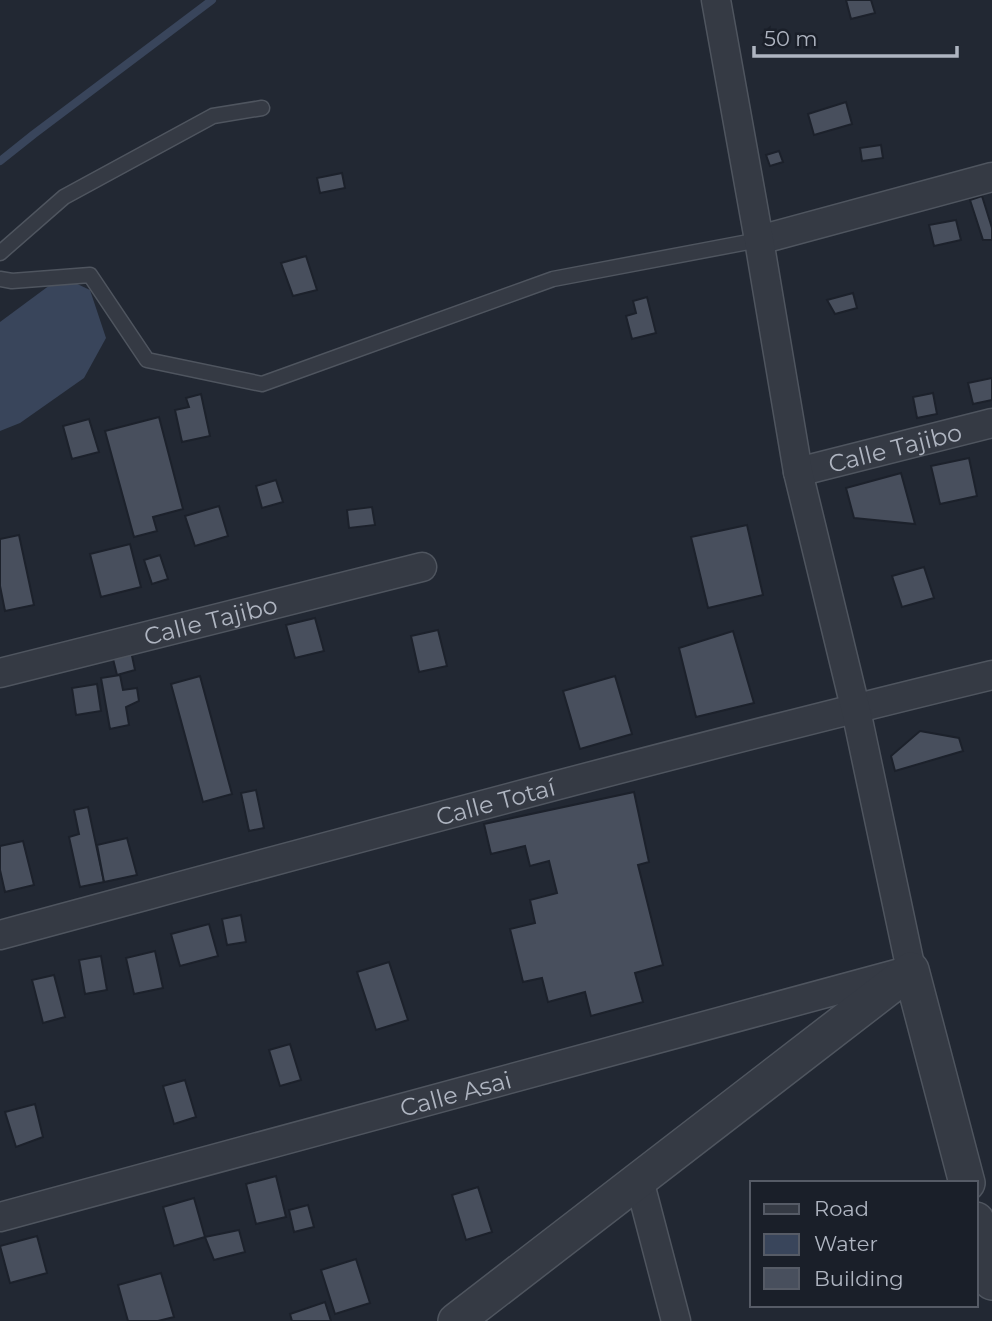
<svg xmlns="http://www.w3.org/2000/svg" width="992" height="1321" font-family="Montserrat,sans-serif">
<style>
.water{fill:#39455b}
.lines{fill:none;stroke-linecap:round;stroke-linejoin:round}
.stream{stroke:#39455b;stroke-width:8}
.building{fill:#484f5d;stroke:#1c212b;stroke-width:2}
.service-casing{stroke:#4f555f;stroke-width:17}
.minor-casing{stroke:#4f555f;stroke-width:31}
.tertiary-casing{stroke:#4f555f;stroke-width:38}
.service{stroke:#353a44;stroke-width:14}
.minor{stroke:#353a44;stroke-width:28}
.tertiary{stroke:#353a44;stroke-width:35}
.labels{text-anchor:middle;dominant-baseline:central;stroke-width:6;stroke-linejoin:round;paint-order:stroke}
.street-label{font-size:24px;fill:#afb5c1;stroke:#1a1f29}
</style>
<rect width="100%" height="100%" fill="#222833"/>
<path class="water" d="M71,281L90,290L106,338L84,378L20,423L0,431V322L50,285Z"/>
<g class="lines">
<path class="stream" d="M0,161L34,134L212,0"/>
</g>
<g class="building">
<path d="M846,0H871L875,13L851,19Z"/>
<path d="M846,102L852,124L814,135L808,114Z"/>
<path d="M881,145L883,158L862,161L860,148Z"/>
<path d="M779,151L783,162L770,166L766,155Z"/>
<path d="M342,173L345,188L320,193L317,178Z"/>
<path d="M982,196L992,228V240H983L970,200Z"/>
<path d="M956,220L961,240L934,246L929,225Z"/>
<path d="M306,256L317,290L293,296L281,263Z"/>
<path d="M853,293L857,308L835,314L827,300Z"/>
<path d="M647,297L656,333L632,339L626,316L636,313L633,301Z"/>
<path d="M992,378V400L973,404L968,383Z"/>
<path d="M933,393L937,414L917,418L913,397Z"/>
<path d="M201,394L210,436L182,442L175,410L189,407L186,398Z"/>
<path d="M159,417L183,509L153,517L157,531L134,537L105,431Z"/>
<path d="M89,419L99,452L72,459L63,426Z"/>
<path d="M969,458L977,496L940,504L931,466Z"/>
<path d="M901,473L915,524L854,518L846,488Z"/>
<path d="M276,480L283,502L262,508L256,486Z"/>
<path d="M219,506L228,536L195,546L185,516Z"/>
<path d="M372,507L375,525L349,528L347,510Z"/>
<path d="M747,525L763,595L708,608L691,537Z"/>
<path d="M19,535L34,605L5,611L0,586V539Z"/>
<path d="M130,544L141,587L101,597L90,554Z"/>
<path d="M160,555L168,579L152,584L144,560Z"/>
<path d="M924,567L934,598L902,607L892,576Z"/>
<path d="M315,618L324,651L295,658L286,625Z"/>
<path d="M438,630L447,666L419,672L411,636Z"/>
<path d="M733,631L754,703L696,717L679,648Z"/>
<path d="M131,651L135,670L117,675L112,655Z"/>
<path d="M120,675L123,690L137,688L139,701L126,707L129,725L110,729L101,678Z"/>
<path d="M200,676L232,794L203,802L171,684Z"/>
<path d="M615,676L632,734L580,749L563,691Z"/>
<path d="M97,684L101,711L76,715L72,688Z"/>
<path d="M920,731L959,738L963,751L895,771L891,756Z"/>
<path d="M256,790L264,828L249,831L241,793Z"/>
<path d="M634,792L649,862L638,865L663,965L635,973L643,1002L591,1016L585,992L548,1002L542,978L523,982L510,929L535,923L530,900L557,893L549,861L530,866L525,846L491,854L484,824Z"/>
<path d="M88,807L104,882L80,887L69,837L79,834L74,810Z"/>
<path d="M127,838L137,875L104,882L97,845Z"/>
<path d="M23,841L34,885L5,892L0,870V846Z"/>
<path d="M241,915L246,942L227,945L222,919Z"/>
<path d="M209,924L218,956L180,966L171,934Z"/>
<path d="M155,951L163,988L134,994L126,958Z"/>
<path d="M101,956L107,990L85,994L79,960Z"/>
<path d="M389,962L408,1020L376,1030L357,972Z"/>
<path d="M54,975L65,1017L43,1023L32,980Z"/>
<path d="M290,1044L301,1080L280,1086L269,1050Z"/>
<path d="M185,1080L196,1117L174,1124L163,1086Z"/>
<path d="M35,1104L43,1137L16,1147L5,1112Z"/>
<path d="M276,1176L286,1217L256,1224L246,1184Z"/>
<path d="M478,1187L492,1232L466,1240L452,1195Z"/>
<path d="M194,1198L205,1237L174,1246L163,1207Z"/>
<path d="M308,1205L314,1227L294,1232L289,1210Z"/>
<path d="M239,1230L245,1252L214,1260L205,1237Z"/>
<path d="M37,1236L47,1273L10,1283L0,1246Z"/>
<path d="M356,1259L370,1303L335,1314L321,1270Z"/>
<path d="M161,1273L174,1317L158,1321H128L118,1285Z"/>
<path d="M325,1302L331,1321H292L290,1314Z"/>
</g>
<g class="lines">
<g class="service-casing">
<g id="service">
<path d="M0,253L64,197L213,116L262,108"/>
<path d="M0,279L12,281L90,275L147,360L262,384L553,279L759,240"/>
</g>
</g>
<g class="minor-casing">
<g id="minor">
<path d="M759,240L992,177"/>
<path id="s1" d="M798,472L992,423"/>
<path id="s2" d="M0,673L422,567"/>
<path id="s3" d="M0,935C330,846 660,755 992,675"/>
<path d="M639,1180L676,1321"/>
<path id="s4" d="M0,1217L911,970L857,715L798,472L759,240L716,0"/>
</g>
</g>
<g class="tertiary-casing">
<g id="tertiary">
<path d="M976,1220L992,1282"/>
<path d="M456,1321L911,970L967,1183"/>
</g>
</g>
<use href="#service" class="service"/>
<use href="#minor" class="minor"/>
<use href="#tertiary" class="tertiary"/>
</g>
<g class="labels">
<g class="street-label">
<text stroke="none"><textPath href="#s1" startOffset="100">Calle Tajibo</textPath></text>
<text stroke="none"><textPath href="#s2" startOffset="217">Calle Tajibo</textPath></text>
<text stroke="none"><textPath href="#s3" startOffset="513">Calle Totaí</textPath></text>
<text stroke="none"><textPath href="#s4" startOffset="472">Calle Asai</textPath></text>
</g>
</g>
<rect x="750" y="1181" width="228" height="126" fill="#1a1f29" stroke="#565b66" stroke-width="2"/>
<rect x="764" y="1204" width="35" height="10" fill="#353a44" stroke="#565b66" stroke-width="2"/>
<text x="814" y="1216" font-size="21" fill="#afb5c1">Road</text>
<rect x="764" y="1234" width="35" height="21" fill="#39455b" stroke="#565b66" stroke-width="2"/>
<text x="814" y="1251" font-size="21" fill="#afb5c1">Water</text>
<rect x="764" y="1268" width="35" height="21" fill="#484f5d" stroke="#565b66" stroke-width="2"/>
<text x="814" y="1286" font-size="21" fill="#afb5c1">Building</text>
<path d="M754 46v10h203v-10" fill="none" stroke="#afb5c1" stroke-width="3.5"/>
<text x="764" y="46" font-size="21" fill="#afb5c1" stroke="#1a1f29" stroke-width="5" paint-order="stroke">50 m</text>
</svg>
